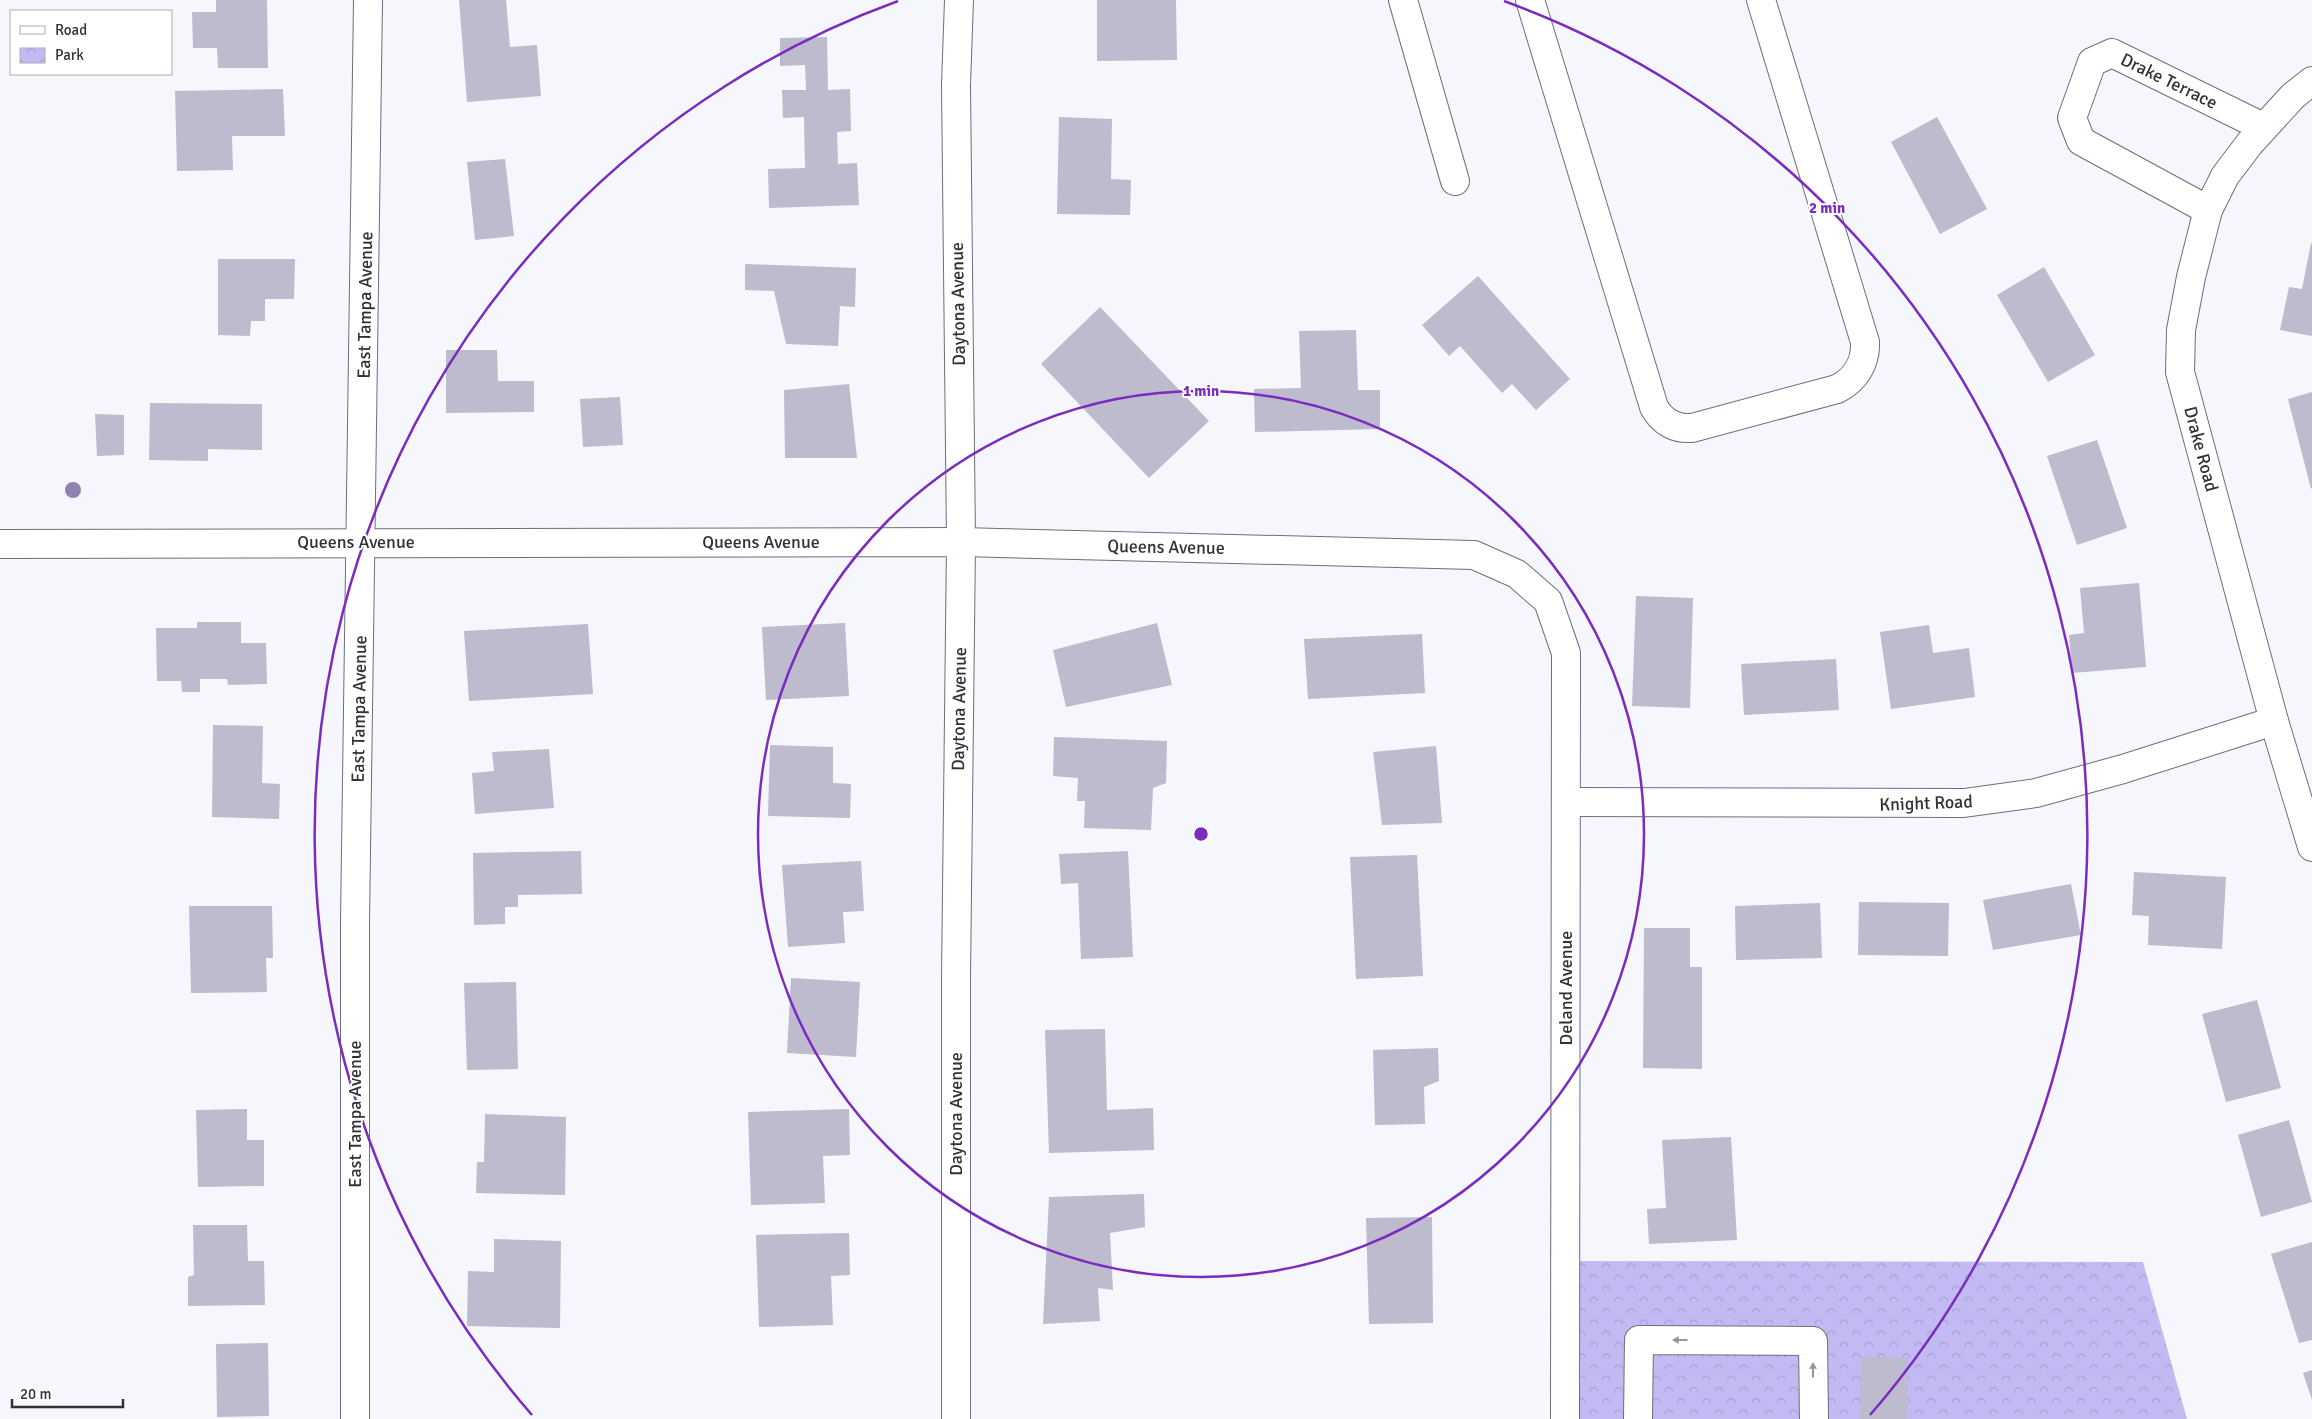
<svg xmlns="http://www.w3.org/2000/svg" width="2312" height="1419" font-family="Signika,sans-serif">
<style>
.park{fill:url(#park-crowns)}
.building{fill:#bdbbcd}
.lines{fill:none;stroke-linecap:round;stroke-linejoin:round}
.minor-casing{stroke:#6f6d7e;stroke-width:30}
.minor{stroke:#fff;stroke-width:28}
.tree{fill:#8f83b2}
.oneway{fill:#98989c}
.ring{fill:none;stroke:#7b2cbf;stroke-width:2.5}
.labels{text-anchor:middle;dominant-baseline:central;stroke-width:4;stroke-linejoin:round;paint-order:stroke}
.street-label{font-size:18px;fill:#323139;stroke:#fff}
.centre{fill:#7b2cbf;stroke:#fff;stroke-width:2.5}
.ring-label{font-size:15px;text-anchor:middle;font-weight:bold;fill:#7b2cbf;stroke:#fff;stroke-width:4;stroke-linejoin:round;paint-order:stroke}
</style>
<defs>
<pattern id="park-crowns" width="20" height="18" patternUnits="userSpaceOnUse" patternTransform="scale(1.25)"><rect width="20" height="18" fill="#c2bbf3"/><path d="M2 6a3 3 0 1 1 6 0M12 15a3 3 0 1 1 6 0" fill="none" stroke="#a7a1d1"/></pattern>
</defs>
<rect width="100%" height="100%" fill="#f6f6fd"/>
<path class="park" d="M1566,1261L2143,1262L2187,1419H1563Z"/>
<g class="building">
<path d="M216,0H267L268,68H218L217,48H193L192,12H216Z"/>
<path d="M459,0H506L510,47L537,45L541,96L467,102Z"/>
<path d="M1097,0H1176L1177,60L1097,61Z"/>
<path d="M827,37L828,90L850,89L851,131L837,132L838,164L857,163L859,205L769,208L768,169L805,168L804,117L783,118L782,90H806L805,65L780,66V38Z"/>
<path d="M283,89L285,136H232L233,170L177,171L175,91Z"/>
<path d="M1059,117L1112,119L1111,179L1131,180L1130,215L1057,214Z"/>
<path d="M1937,117L1987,209L1940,234L1891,142Z"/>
<path d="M505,159L514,236L475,240L467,162Z"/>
<path d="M2311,243H2312V336L2280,330L2289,287L2302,289Z"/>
<path d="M218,259H295L294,299H265V321H251L250,336L218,335Z"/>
<path d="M745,264L856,268L855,307L840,306L838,346L786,344L774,291L745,290Z"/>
<path d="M2044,267L2095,355L2048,382L1997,295Z"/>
<path d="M1478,276L1570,379L1536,410L1512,384L1502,393L1460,346L1449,356L1422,325Z"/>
<path d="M1100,307L1209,421L1149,478L1041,364Z"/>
<path d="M1356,330L1358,390H1380V429L1255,432L1254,389L1301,388L1299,331Z"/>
<path d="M446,350H497L498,381H534V412L446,413Z"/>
<path d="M849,384L857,458H785L784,390Z"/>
<path d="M2312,392V488L2311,489L2288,399Z"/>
<path d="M620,397L623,445L583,447L580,399Z"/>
<path d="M150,403L262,404V450L208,449V461L149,460Z"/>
<path d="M95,414L124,415V455L97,456Z"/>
<path d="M2097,440L2127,528L2077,545L2047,456Z"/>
<path d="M2139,583L2146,667L2072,673L2069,635L2084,633L2080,588Z"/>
<path d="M1636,596L1693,598L1690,708L1632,706Z"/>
<path d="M197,622H241V643H266L267,684L228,685L227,679H200V692H182L181,681H157L156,628H197Z"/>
<path d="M845,623L849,696L766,700L762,627Z"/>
<path d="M1157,623L1172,685L1066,707L1053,650Z"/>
<path d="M588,624L593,694L469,701L464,631Z"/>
<path d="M1929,625L1933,653L1969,648L1975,697L1891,709L1880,632Z"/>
<path d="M1422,634L1425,693L1308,699L1304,639Z"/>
<path d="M1836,659L1839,710L1744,715L1741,664Z"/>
<path d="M213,725L263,726L262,783L280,784L279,819L212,817Z"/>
<path d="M1054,737L1167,741L1166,783L1153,788L1151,830L1084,828L1085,801H1077L1078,778L1053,776Z"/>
<path d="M770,745L833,747V783L851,784L850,818L768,816Z"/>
<path d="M1436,746L1442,823L1382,825L1373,752Z"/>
<path d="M549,749L554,808L475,814L472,773L494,771L492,752Z"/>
<path d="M581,851L582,894L518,895V907H505V924L474,925L473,853Z"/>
<path d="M1128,851L1133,957L1081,959L1078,883L1061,884L1059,854Z"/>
<path d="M1417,855L1423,976L1356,979L1350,857Z"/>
<path d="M861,861L864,911L843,912L845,943L788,947L782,865Z"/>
<path d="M2134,872L2226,877L2222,949L2148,945L2149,916L2132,915Z"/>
<path d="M2071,884L2081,935L1993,950L1983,900Z"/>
<path d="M1859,902L1949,903L1948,956L1858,955Z"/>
<path d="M1820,903L1822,958L1736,960L1735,906Z"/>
<path d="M189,906H272L273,958H266L267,992L191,993Z"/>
<path d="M1644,928H1690V967H1702V1069L1643,1068Z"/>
<path d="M791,978L860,982L856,1057L787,1053Z"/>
<path d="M516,982L518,1069L467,1070L464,983Z"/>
<path d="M2257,1000L2281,1088L2226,1102L2202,1014Z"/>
<path d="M1105,1029L1107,1110L1153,1108L1154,1150L1049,1153L1045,1030Z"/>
<path d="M1438,1048L1439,1081L1424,1087L1425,1124L1375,1125L1373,1050Z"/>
<path d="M247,1109V1140H264V1186L198,1187L196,1110Z"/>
<path d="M849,1109L850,1155L823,1156L825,1203L751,1205L748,1112Z"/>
<path d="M485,1114L566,1117L565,1195L476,1193L477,1162H484Z"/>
<path d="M2289,1120L2312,1202L2261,1217L2238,1135Z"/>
<path d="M1731,1137L1737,1240L1649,1244L1647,1209L1666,1208L1662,1140Z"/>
<path d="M1144,1194L1145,1227L1110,1233L1113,1290L1098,1288L1100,1321L1043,1324L1049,1197Z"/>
<path d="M1432,1217L1433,1323L1369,1324L1366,1218Z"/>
<path d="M193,1225H247L248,1261H264L265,1305L188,1306V1277L194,1275Z"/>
<path d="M849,1233L850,1275L831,1276L833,1325L759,1327L756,1235Z"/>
<path d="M494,1239L561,1241L560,1328L467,1326L468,1271L494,1272Z"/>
<path d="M2312,1242V1340L2299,1343L2271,1254Z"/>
<path d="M268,1343L269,1416L217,1417L216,1344Z"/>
<path d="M1861,1357L1908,1358L1907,1419H1860Z"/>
<path d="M2312,1370V1400L2303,1373Z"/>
</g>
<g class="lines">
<g class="minor-casing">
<g id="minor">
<path d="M1403,0L1455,181"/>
<path d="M1530,0L1654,407C1662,422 1675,429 1692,428L1837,389C1855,380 1866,363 1865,342L1761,0"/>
<path d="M2312,81L2293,96L2250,143L2225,176L2208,210L2191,277L2181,330L2180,372L2274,721L2312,847"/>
<path d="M2208,210L2081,141L2072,118L2092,62L2112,53L2263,127"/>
<path d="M0,544L961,542L1474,555L1517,574L1548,601L1566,653L1565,1419"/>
<path d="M1567,802L1964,803L2036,793L2123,769L2274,721"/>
<path d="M355,1419V922L368,0"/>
<path d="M956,1419V979L961,542L956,85L959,0"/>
<path d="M1638,1419L1639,1340L1813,1341L1814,1419"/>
</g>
</g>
<use href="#minor" class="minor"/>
</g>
<circle class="tree" cx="73" cy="490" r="8"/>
<defs><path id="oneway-solid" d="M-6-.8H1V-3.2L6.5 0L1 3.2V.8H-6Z" transform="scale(1.25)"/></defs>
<g class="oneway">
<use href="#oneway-solid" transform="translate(1680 1340) rotate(-180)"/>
<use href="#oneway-solid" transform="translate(1813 1370) rotate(-90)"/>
</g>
<g class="ring">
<circle cx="1201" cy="834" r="443"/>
<path d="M532 1415A886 886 0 0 1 898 1M1504 1A886 886 0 0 1 1870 1415"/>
</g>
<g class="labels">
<g class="street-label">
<text transform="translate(2169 81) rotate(26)">Drake Terrace</text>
<text transform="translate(958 304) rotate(-91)">Daytona Avenue</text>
<text transform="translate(365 305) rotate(-89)">East Tampa Avenue</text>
<text transform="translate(2201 449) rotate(75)">Drake Road</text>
<text x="356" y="542">Queens Avenue</text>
<text x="761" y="542">Queens Avenue</text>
<text transform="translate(1166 547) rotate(1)">Queens Avenue</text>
<text transform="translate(359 709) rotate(-89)">East Tampa Avenue</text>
<text transform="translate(959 709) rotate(-89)">Daytona Avenue</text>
<text transform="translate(1926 803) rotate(-2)">Knight Road</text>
<text transform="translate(1566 988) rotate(-90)">Deland Avenue</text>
<text transform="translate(355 1114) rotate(-90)">East Tampa Avenue</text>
<text transform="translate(956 1114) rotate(-90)">Daytona Avenue</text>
</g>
</g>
<circle cx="1201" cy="834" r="8" class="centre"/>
<g class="ring-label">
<text x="1827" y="213">2 min</text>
<text x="1201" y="396">1 min</text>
</g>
<rect x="10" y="10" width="162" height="65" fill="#ffffff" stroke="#adadb0"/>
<rect x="20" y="26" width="25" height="8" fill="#ffffff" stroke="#adadb0"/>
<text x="55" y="35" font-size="15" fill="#323139">Road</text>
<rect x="20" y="48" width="25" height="15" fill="url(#park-crowns)" stroke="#adadb0"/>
<text x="55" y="60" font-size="15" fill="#323139">Park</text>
<path d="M12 1399v8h111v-8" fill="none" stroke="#323139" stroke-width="2.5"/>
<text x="20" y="1399" font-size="15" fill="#323139" stroke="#ffffff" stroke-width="4" paint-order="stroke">20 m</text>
</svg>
